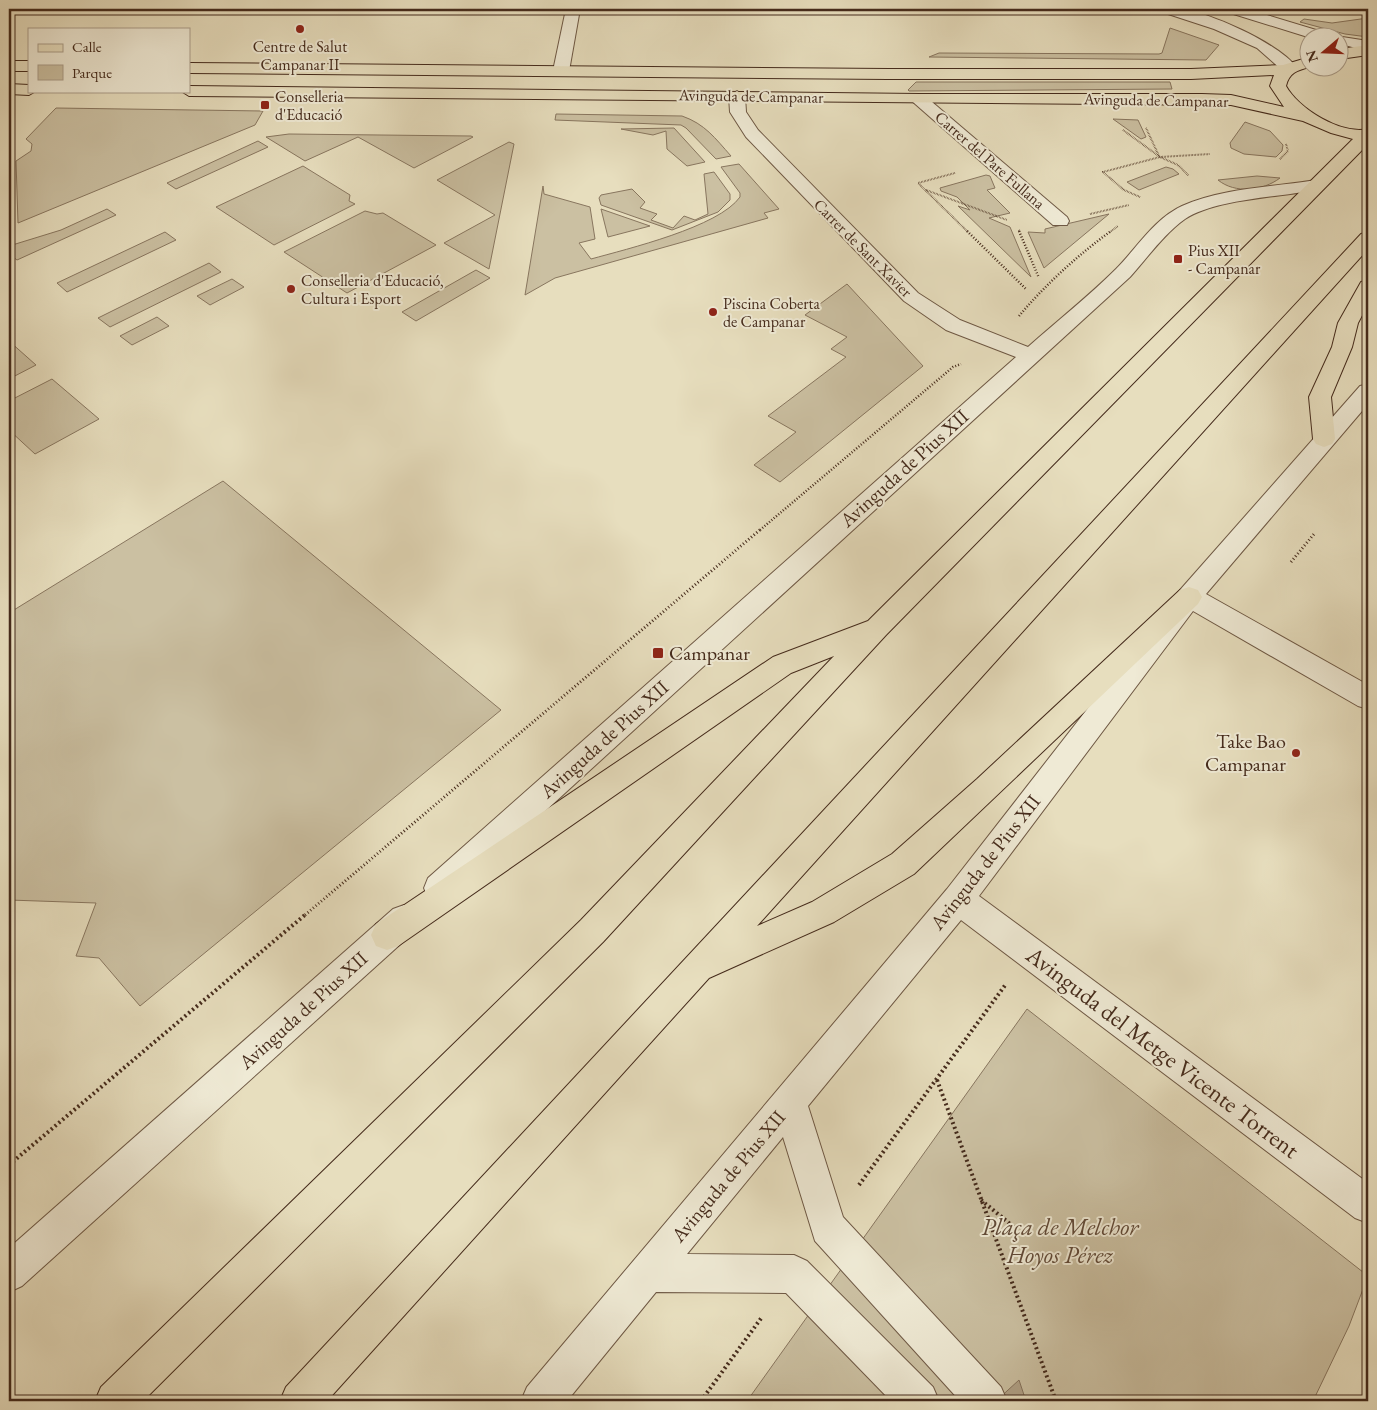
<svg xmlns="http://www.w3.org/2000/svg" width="1377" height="1410" font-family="'EB Garamond',serif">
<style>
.green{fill:#cbc0a2;stroke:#88765f}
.water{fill:#b0a187;stroke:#85725c}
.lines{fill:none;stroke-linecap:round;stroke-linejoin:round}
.minor-casing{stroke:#6e5844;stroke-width:2}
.major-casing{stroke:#452b1c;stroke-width:2}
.path-far3{stroke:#452b1c;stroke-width:2;stroke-dasharray:0.5 1;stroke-linecap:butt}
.path-far2{stroke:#452b1c;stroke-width:2.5;stroke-dasharray:1 2;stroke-linecap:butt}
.path-far1{stroke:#452b1c;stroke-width:3;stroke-dasharray:1 2.5;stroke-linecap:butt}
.path{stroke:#452b1c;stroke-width:4;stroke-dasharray:2 3;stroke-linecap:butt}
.minor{fill:#efead5;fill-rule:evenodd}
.major{fill:#e7debe;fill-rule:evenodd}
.poi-dot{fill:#8f2418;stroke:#efead5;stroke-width:2}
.labels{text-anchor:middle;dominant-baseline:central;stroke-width:4;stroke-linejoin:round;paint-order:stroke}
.far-poi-label{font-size:16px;fill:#452b1c;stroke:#efead5;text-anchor:start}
.far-street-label{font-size:16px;fill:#452b1c;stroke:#efead5}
.street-label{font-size:20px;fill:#452b1c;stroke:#efead5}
.poi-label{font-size:20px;fill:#452b1c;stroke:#efead5;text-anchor:start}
.near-street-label{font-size:24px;fill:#452b1c;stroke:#efead5}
.near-park-label{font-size:24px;font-style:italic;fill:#604937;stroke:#efead5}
</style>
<rect width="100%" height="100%" fill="#e7debe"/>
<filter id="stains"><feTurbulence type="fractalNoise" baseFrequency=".004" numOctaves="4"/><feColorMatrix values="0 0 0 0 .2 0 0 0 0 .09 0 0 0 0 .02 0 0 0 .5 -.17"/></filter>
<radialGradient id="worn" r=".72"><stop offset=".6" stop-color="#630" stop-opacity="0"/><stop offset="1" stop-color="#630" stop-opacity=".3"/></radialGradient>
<g class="green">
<path d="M1368,18V37L1345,34L1300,22L1304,19L1332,23Z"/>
<path d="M1170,28L1219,45L1206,60L929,57L939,53L1159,54L1162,53Z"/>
<path d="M916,82H1170L1172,89L909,91L908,90Z"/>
<path d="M56,108L263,111L255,125L18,223L16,161L31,151L32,144L26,139Z"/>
<path d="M556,114L682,116C705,124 715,138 731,156L716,159L686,128L681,125L555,120Z"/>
<path d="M1113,119L1138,120L1146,137L1141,139Z"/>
<path d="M1245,122L1270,131L1283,145L1282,151L1276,157L1244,154L1231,148L1230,143Z"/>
<path d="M674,128L705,162L687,166L667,149L666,131L653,135L621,129Z"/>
<path d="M289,134L471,136L473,137L414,168L358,137L305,161L266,137Z"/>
<path d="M258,141L268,147L176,189L167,183Z"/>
<path d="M509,142L514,144L489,269L444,243L495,215L437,180Z"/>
<path d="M739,164L779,209L764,213L768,218L555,278L525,295L543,186L544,194L590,207L595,239L579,243L591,259C627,249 719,227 740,197V193L721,167Z"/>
<path d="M303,166L350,195L349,201L355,204L274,245L216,207Z"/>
<path d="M1166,167L1173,169L1179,174L1139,190L1127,182Z"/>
<path d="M714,172L730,194V200L718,212L672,230L601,205L599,198L601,195L632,189L645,202L640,208L657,214L651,220L673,228L684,216L695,220L708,214L704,174Z"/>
<path d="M986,175L990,176L995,188L987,190L1010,213L989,218L1010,227L1031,277L958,206L970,210L957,197L941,191L940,188Z"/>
<path d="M1257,176L1280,178C1263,191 1235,194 1218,180Z"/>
<path d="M107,209L116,215L17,260L9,254V246L61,230Z"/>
<path d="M601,209L650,226L608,237Z"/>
<path d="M365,211L377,214L383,213L436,245L347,293L284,252Z"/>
<path d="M1109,214L1044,268L1028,232L1045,233V229Z"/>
<path d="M165,232L176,240L67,292L57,283Z"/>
<path d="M209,263L221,272L110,327L98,318Z"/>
<path d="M476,270L490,278L416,321L402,312Z"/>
<path d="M232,279L244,287L210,305L197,296Z"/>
<path d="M847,284L923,366L780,482L754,465L796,432L768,416L846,357L831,349L847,337L805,315Z"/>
<path d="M157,317L169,326L132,345L120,336Z"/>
<path d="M9,341L36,365L9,379Z"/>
<path d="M52,379L99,419L35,454L9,430V401Z"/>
<path d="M223,481L501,710L140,1006L99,958L76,956L96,903L9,900V613Z"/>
<path d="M1027,1009L1368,1276L1349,1326L1313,1401H747Z"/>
</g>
<path class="water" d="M1019,1380L1026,1401H996Z"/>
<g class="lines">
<g class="minor-casing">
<g id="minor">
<path d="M566,9H580L569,71L561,76L553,71Z"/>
<path d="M1160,9C1166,9 1173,8 1179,9C1208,11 1280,44 1297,68L1295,71H1283L1257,48L1214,29L1162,12Z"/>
<path d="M1225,9H1247L1336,36L1368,41V51L1340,44V38H1311L1227,12Z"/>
<path d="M737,91L745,96L746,112L758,130L918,293L960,320L1028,347C1057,321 1089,296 1116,269C1137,248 1154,219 1182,206C1222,188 1273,187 1316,180L1322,181L1325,185L1322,189L1316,190C1280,197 1215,199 1185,219C1164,234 1147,258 1130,277L450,898L439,902L428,898L424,888L428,878L1016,357L946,330L904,301L746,137L730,112L729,96Z"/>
<path d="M919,94L925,96L1067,217L1069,221L1067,225H1053L913,102L911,99Z"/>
<path d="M1368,384V404L1206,594L1368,685V709L1358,706L1193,611L979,896L1368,1183V1223L1355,1218L961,920L808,1106L843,1217L1001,1387L1007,1401H960L815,1241L783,1137L687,1254L794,1255L807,1261L933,1387L939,1401H891L786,1293L656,1292L567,1401H521L527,1387L947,889L1180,590L1360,386Z"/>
<path d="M404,905L415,909L420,920L415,931L22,1286L9,1292V1248L393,909Z"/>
</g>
</g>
<g class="major-casing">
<g id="major">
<path d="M1368,45V55L1340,59V49Z"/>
<path d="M1310,57V67C1297,70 1289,73 1286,86C1299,109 1341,135 1368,129V144L886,635L603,942L143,1401H95L101,1387L581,920L834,656L791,673L398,946L387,950L376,946L371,935L376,924L773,657L868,621L1353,139L1331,133L1303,121L1231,105L189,96L181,91H189V86L919,94H1202L1231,95L1284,107L1270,86L1274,75L1191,79H888L189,73V63L888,69H1191L1283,65Z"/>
<rect x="9" y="61" width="20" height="10"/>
<path d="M9,84L29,85V91H36L29,95L9,94Z"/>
<path d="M1368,232V249L757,926L812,902L892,854L977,779L1180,590L1189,587L1198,590L1202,597L1198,604L914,874L834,922L709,978L327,1401H280L286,1387L1361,234Z"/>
<path d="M1368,280V304L1358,323L1352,347L1331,397L1335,439L1332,444L1324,447L1316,444L1313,439L1309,397L1332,347L1338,323L1361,282Z"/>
</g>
</g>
<g class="path-far3">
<path d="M1130,9L1136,11"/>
<path d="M1146,128L1159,156"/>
<path d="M1123,130L1160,157L1178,165L1189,176"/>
<path d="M1280,159L1288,151L1286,144"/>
<path d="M955,173L918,183L968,232"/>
<path d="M926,190L1007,220"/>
<path d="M1140,197L1124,190L1103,172L1160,157L1210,154"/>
<path d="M1090,214L1129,205"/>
<path d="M1019,230L1020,232"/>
<path d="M1110,232L1118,226"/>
</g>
<g class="path-far2">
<path d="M967,231L1026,289"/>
<path d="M1019,231L1039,278"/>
<path d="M1019,316C1046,284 1078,255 1111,231"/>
<path d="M760,530L953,367L961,364"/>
</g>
<g class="path-far1">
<path d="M1291,562L1314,534"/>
<path d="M305,915L761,529"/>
</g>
<g class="path">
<path d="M937,1080L1056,1401"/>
<path d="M9,1165L306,914"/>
<path d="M859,1185L1006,984"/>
<path d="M981,1200L1015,1228"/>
<path d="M701,1401L762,1317"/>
</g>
<use href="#minor" class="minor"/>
<use href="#major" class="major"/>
</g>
<g class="poi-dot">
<circle cx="300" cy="29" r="5"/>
<rect x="260" y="100" width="10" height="10" rx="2.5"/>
<rect x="1173" y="254" width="10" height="10" rx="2.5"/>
<circle cx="291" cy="289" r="5"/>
<circle cx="713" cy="312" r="5"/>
<rect x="652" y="647" width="12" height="12" rx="2.5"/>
<circle cx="1296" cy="753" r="5"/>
</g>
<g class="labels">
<g class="far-poi-label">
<text x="300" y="46" text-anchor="middle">Centre de Salut<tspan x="300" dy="18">Campanar II</tspan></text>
<text x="275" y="96">Conselleria<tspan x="275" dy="18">d'Educació</tspan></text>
<text x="1188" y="250">Pius XII<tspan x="1188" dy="18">- Campanar</tspan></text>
<text x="301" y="280">Conselleria d'Educació,<tspan x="301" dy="18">Cultura i Esport</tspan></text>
<text x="723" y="303">Piscina Coberta<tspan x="723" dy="18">de Campanar</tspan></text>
</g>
<g class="far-street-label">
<text transform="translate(751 96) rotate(1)">Avinguda de Campanar</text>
<text transform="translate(1156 100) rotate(1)">Avinguda de Campanar</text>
<text transform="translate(990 160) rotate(41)">Carrer del Pare Fullana</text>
<text transform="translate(863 248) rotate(45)">Carrer de Sant Xavier</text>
</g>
<g class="street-label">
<text transform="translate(904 468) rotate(-42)">Avinguda de Pius XII</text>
<text transform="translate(604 739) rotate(-42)">Avinguda de Pius XII</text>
<text transform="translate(985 862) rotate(-52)">Avinguda de Pius XII</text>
<text transform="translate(303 1010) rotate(-42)">Avinguda de Pius XII</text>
<text transform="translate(728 1176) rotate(-50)">Avinguda de Pius XII</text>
</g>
<g class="poi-label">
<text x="669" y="653">Campanar</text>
<text x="1286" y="741" text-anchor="end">Take Bao<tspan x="1286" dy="23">Campanar</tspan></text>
</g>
<g class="near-street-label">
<text transform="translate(1163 1052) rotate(37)">Avinguda del Metge Vicente Torrent</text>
</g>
<g class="near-park-label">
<text x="1060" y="1226">Plaça de Melchor<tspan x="1060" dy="28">Hoyos Pérez</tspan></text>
</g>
</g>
<rect width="1377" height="1410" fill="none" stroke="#e7debe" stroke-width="30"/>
<rect x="10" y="10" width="1357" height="1390" fill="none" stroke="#452b1c" stroke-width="2.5"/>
<rect x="15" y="15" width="1347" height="1380" fill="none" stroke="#452b1c"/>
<rect x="28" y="28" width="162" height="65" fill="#efead5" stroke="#ab9e8b"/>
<rect x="38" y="44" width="25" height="8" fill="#e7debe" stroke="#ab9e8b"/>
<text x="72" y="52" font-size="15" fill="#452b1c">Calle</text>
<rect x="38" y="65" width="25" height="15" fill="#cbc0a2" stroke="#ab9e8b"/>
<text x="72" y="78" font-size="15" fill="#452b1c">Parque</text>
<g transform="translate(1324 52) rotate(251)"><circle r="24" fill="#efead5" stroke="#ab9e8b"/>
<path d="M0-4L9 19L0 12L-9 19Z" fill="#8f2418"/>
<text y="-8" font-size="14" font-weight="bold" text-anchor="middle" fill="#452b1c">N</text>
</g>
<rect width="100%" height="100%" filter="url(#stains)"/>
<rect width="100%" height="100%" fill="url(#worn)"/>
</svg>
